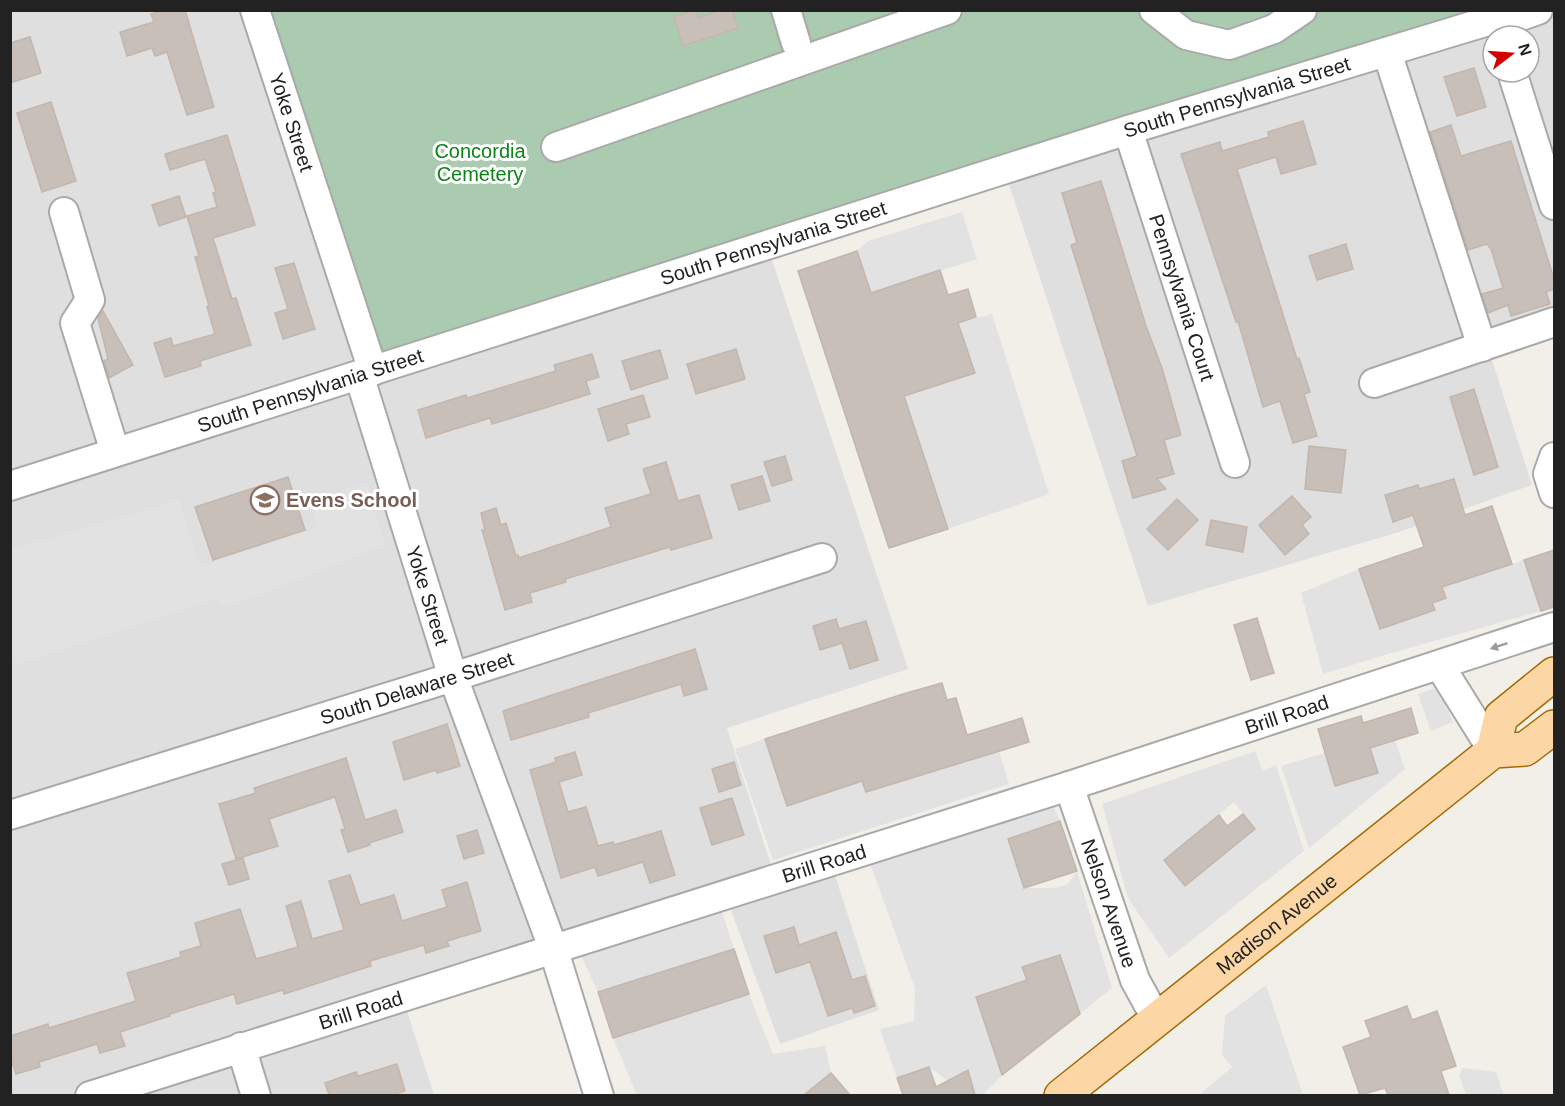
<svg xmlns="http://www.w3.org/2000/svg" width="1565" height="1106" font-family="Arial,sans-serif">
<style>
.residential{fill:#e0dfdf}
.cemetery{fill:#aacbaf}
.parking{fill:#e2e2e2;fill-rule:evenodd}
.building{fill:#c7bfb8;stroke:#c4b6ab;stroke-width:1.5}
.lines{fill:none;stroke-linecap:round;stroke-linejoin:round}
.minor-casing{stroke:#a9a9a9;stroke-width:32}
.major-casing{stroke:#a06b00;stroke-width:36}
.minor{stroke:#fff;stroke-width:28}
.major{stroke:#fcd6a4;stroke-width:33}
.oneway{fill:#9c9c9c}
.labels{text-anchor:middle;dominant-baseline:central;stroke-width:6;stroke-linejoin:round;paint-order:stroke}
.street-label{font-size:20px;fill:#222;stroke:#fff}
.park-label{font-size:20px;fill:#0c8416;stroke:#fff}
.education-label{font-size:20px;font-weight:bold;fill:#785e54;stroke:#fff;text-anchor:start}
</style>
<rect width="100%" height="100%" fill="#f2efe9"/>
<g class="residential">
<path d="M10,11H241L348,336L356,387L770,254L908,669L727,728L771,865L826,848L879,1010L780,1044L728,902L406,1008L434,1095H11Z"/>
<path d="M1506,11H1554V163L1525,72H1529V36H1514Z"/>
<path d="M1494,28L1496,36H1493V72H1509L1554,207V339L1492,360L1532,485L1399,532L1148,606L1008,181Z"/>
</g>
<path class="cemetery" d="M1483,10V12L381,352L270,11Z"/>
<g class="parking">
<path d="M962,212L977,259L871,293L857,251L868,241Z"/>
<path d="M992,314L1049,494L948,529L904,396L974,373L958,323Z"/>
<path d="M367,483L385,545L226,608L218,599L16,665L10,648L11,549L179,500L196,556L201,564L207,565L317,528L311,506L314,501Z"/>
<path d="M1524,560L1541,611L1388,654L1323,674L1301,593L1359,569L1380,629L1434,610L1432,603L1446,598L1442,587Z"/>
<path d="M1438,687L1453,722L1431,731L1418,694Z"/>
<path d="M1392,732L1405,769L1309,848L1281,766L1325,753L1335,785L1378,773L1368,740Z"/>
<path d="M765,739L787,805L862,781L999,751L1009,784L773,860L735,749Z"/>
<path d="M1255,751L1263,771L1276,765L1304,851L1169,958L1128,898L1102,804ZM1234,802L1255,829L1185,886L1164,860Z"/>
<path d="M1052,803L1060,821L1008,839L1025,888H1056L1068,884L1077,871L1112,988L1080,1014L1060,955L1022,967L1027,981L976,997L1002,1075L983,1095H975L968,1071L948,1081L929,1067L897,1078L880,1029L914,1021L915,988L870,863Z"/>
<path d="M721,909L734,949L598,992L581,956Z"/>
<path d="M1266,985L1303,1095H1199L1232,1067L1222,1055L1225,1016Z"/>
<path d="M749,994L773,1054L825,1046L831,1073L804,1095H637L613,1038Z"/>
<path d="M1463,1068L1496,1072L1504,1095H1466L1459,1075Z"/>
</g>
<g class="building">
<path d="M164,10H185L214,107L187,115L167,52L155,56L152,48L127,56L120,32L154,22L151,14Z"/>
<path d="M696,10L698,18L722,10H732L738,28L683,46L674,17Z"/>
<path d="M30,37L41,73L10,83V43Z"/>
<path d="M1474,68L1486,107L1457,116L1444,77Z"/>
<path d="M51,102L76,181L42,192L17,113Z"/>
<path d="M1303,121L1316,164L1281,174L1276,157L1237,169L1297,359L1299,358L1310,392L1304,394L1317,436L1293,443L1280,401L1263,407L1238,321L1236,322L1181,154L1220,142L1222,151L1269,137L1268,132Z"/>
<path d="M1451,125L1461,156L1511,141L1554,279V289L1546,292L1550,304L1511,316L1508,305L1488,313L1482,294L1503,288L1491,249L1487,244L1468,250L1430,132Z"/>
<path d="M227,135L255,225L213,238L232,299L236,298L251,345L200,361L201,366L165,377L154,343L171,338L173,346L215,334L207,307L209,306L195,257L199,256L187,216L217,207L213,193L216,192L205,159L170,170L165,154Z"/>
<path d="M1101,181L1146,326L1162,368L1181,435L1164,440L1174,474L1157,479L1166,489L1133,498L1122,461L1137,456L1071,245L1077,243L1062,193Z"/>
<path d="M179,196L186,217L159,226L152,205Z"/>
<path d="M1346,244L1353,269L1317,280L1309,256Z"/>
<path d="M857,251L871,293L940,270L948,295L968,289L976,317L958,323L975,373L904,396L948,529L889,548L798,271Z"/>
<path d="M294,263L315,329L283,339L275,313L288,309L275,268Z"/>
<path d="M103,311L133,365L109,378L104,361L108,359L98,318Z"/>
<path d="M736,349L745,379L696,394L687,364Z"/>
<path d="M660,350L668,378L631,390L622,361Z"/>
<path d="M592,354L599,377L586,381L590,394L492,424L490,418L426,438L418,410L466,395L467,398L556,371L554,365Z"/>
<path d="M1474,389L1498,467L1474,475L1450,397Z"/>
<path d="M643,395L650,417L626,424L629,434L608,441L598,409Z"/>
<path d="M1309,446L1346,450L1341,493L1305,489Z"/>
<path d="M785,456L792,480L772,486L764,462Z"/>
<path d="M666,462L678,501L699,495L712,538L671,550L670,547L565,579L566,582L530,593L532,602L505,610L482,530H485L481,513L496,508L501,525L506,523L516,556L518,555L519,558L611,527L605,508L651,494L643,469Z"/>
<path d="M762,476L770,501L739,510L731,485Z"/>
<path d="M288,477L305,530L213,560L195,507Z"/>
<path d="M1454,479L1465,515L1492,506L1512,564L1442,587L1446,598L1432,603L1435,610L1380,629L1359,569L1424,547L1413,515L1393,522L1385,495L1418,485L1419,489Z"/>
<path d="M1292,496L1311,517L1302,525L1309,534L1285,555L1259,525Z"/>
<path d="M1177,499L1198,520L1168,550L1147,529Z"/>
<path d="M1211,520L1247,527L1243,552L1206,545Z"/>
<path d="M1554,550V607L1541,611L1524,560Z"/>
<path d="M1257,618L1274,673L1251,680L1234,625Z"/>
<path d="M836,619L839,629L866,621L878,660L850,669L842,643L820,650L813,626Z"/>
<path d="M695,649L707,689L684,696L681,684L588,713L589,717L511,740L503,711Z"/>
<path d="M942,683L947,700L956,698L967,735L1022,718L1029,742L866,792L862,781L787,806L765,739L903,694Z"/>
<path d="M1411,708L1418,733L1370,748L1378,773L1335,786L1318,729L1361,716L1363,723Z"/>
<path d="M447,724L460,766L437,773L436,770L404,780L393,742Z"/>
<path d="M575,752L582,775L559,782L568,812L586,807L598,846L613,842L614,845L661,831L675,875L650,883L643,862L598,876L595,867L561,878L530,770L556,762L555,758Z"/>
<path d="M346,758L365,820L396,810L403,832L369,843L370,845L348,852L341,830L345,829L335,797L269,819L278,846L236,859L219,804L256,793L254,788Z"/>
<path d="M734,762L741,785L719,792L712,769Z"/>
<path d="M732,798L744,835L712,845L700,808Z"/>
<path d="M1243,814L1255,829L1185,886L1164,860L1219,815L1227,826Z"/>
<path d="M1060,821L1077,871L1024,888L1008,839Z"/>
<path d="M477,830L484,853L464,859L457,836Z"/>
<path d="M243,858L249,879L229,885L222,864Z"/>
<path d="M350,875L360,905L394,895L402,921L447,907L442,890L467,882L481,931L447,941L449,946L426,953L424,945L370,961L371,966L284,994L283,990L237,1004L234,994L170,1014V1016L120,1032L125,1046L100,1053L97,1044L39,1062L40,1067L16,1074L10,1056V1036L48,1024L49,1028L136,1001L127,973L181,957L180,952L201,946L195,923L240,909L256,959L298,947L286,906L301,901L312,939L344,930L329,881Z"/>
<path d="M794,927L799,945L836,932L852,980L865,976L875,1006L854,1013L852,1008L828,1016L810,962L776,973L764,936Z"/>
<path d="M734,949L749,994L613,1038L598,992Z"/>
<path d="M1060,955L1080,1014L1002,1075L976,997L1027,980L1022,967Z"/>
<path d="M1407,1006L1412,1020L1437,1011L1456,1066L1441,1071L1449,1095H1388L1385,1088L1360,1095L1343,1047L1371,1037L1365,1021Z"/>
<path d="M397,1064L405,1091L392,1095H329L325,1083L356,1072L358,1076Z"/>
<path d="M929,1067L936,1087L968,1070L975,1095H903L897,1078Z"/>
<path d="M831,1073L850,1095H804Z"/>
</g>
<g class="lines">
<g class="minor-casing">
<g id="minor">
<path id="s1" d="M255,10L373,371"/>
<path d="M786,10L796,43"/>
<path d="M1154,10L1186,35L1229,45L1274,29L1302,10"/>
<path d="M1387,52L1482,347"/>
<path d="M1512,72L1554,205"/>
<path id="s2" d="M1128,130L1235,463"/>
<path d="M556,147L947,10"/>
<path d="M64,212L90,300L75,323L115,452"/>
<path id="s3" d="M359,375L453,677L553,948L599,1096"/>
<path d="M1374,383L1554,322"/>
<path d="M1554,457L1548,474L1554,493"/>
<path id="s4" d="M10,486L1128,130L1498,18L1518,17L1538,10"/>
<path d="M1440,666L1493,751"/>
<path id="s5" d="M1069,786L1135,980L1157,1020"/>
<path id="s6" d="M10,815L453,677L822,558"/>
<path d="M241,1047L256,1096"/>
<path id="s7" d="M90,1096L1069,786L1554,627"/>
</g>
</g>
<g class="major-casing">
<g id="major">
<path d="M1493,751L1501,717L1554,674"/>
<path id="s8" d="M1061,1096L1493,751L1525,749L1554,727"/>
</g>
</g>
<use href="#minor" class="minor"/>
<use href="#major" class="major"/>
</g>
<defs><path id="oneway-solid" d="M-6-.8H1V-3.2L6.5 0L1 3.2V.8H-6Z" transform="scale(1.5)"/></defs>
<use class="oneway" href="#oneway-solid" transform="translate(1499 646) rotate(162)"/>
<defs>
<g id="school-ring" transform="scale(1.5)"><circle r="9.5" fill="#fff" stroke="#8d6e63" stroke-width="1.5"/><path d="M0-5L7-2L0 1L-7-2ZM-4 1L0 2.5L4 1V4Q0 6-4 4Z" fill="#8d6e63"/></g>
</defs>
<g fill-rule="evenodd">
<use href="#school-ring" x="265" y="500"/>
</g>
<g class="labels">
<g class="street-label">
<text stroke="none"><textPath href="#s4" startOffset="1287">South Pennsylvania Street</textPath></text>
<text stroke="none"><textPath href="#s1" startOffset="118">Yoke Street</textPath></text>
<text stroke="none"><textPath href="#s4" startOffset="801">South Pennsylvania Street</textPath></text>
<text stroke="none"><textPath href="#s2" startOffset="176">Pennsylvania Court</textPath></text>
<text stroke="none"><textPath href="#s4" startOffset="315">South Pennsylvania Street</textPath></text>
<text stroke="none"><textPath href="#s3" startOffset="231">Yoke Street</textPath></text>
<text stroke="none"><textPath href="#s6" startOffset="426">South Delaware Street</textPath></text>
<text stroke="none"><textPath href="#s7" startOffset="1256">Brill Road</textPath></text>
<text stroke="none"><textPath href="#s7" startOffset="770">Brill Road</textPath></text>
<text stroke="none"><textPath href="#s5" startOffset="124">Nelson Avenue</textPath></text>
<text stroke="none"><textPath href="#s8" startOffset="276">Madison Avenue</textPath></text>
<text stroke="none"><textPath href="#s7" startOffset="284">Brill Road</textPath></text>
</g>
<g class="park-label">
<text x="480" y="151">Concordia<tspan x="480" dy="23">Cemetery</tspan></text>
</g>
<g class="education-label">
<text x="286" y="500">Evens School</text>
</g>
</g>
<rect width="1565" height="1106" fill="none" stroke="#222222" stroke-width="24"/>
<g transform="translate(1511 54) rotate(73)"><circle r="28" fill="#ffffff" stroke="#a7a7a7" stroke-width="1.5"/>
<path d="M0-4.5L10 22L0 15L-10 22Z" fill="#d40000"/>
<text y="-9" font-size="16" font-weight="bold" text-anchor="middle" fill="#222222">N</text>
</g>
</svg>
